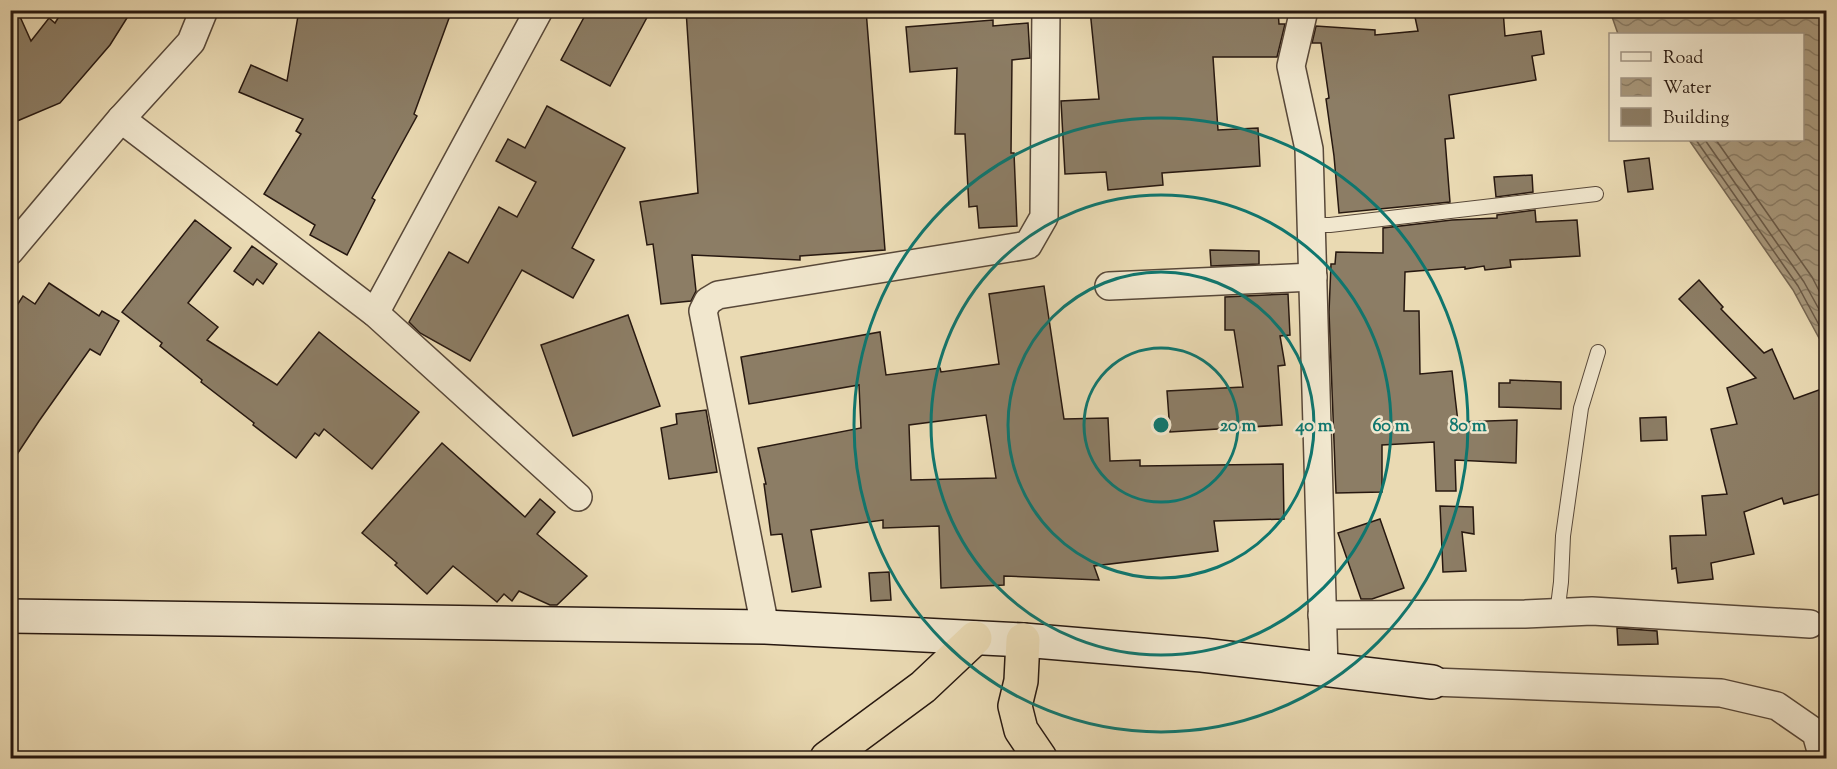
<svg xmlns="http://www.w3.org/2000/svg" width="1837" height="769" font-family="'Sorts Mill Goudy',serif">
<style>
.water{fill:url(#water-waves);stroke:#746551;stroke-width:1.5}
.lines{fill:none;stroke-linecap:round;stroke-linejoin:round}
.shore{stroke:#685846;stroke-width:1.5}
.building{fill:#8c7d65;stroke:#271810;stroke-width:1.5;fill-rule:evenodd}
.service-casing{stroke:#584839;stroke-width:16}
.minor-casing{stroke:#584839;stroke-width:30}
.secondary-casing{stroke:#271810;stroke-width:36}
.motorway-casing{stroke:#271810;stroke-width:36}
.service{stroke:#f1e7ce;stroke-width:14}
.minor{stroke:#f1e7ce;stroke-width:27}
.secondary{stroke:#f1e7ce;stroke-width:33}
.motorway{stroke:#eadab3;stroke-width:33}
.ring{fill:none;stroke:#0f766e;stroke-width:3}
.centre{fill:#0f766e;stroke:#f1e7ce;stroke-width:3}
.ring-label{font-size:18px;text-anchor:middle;font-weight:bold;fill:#0f766e;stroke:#f1e7ce;stroke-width:5;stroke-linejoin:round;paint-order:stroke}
</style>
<defs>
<pattern id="water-waves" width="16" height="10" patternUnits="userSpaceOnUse" patternTransform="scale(1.5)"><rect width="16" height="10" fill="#a8987c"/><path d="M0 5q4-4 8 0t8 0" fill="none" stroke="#897b64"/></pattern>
</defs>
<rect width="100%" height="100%" fill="#eadab3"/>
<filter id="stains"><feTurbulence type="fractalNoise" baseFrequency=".00333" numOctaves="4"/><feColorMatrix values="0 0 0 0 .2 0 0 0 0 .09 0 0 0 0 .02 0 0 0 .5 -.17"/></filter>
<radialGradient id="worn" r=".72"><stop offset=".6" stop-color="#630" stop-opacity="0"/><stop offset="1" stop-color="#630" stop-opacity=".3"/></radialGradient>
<path class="water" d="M1610,11H1826V351L1793,290L1689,140H1802V34H1618Z"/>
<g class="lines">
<g class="shore">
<path d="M1696,140L1798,286L1826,338"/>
<path d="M1705,140L1804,282L1826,322"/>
<path d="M1716,140L1812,277L1826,304"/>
</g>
</g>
<g class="building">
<path d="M10,10H17L31,41L49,18L55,23L63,10H132L110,45L60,103L10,124Z"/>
<path d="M299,10H452L414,114L417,116L372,198L375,200L347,255L310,235L315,225L264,194L301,134L296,131L303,119L239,92L251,65L287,81Z"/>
<path d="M588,10H651L610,86L561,60Z"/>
<path d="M686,10H866L885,250L800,256V260L692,255L696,291L691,301L661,304L653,244L647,245L640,202L698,193Z"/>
<path d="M1090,10H1278L1279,24H1285L1277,57H1213L1218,130L1258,128L1260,166L1162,173L1163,185L1108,190L1106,172L1065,174L1061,101L1099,99Z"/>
<path d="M1451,10H1503L1505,36L1541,31L1544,54L1532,56L1536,80L1449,95L1454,138L1445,139L1450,202L1339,213L1334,156L1326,99L1329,98L1321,43H1312L1316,26L1375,30V35L1418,31L1415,17Z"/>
<path d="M993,20V26L1028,23L1030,58L1012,60L1011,153H1014L1017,226L979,228L977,206L969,207L965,134H955L957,68L910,72L906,27Z"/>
<path d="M547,106L625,148L572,248L594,260L573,298L522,270L470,361L420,333L409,322L449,252L468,263L499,207L517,217L536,182L496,161L508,139L525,148Z"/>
<path d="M1649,158L1653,189L1628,192L1624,161Z"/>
<path d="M1532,175L1533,192L1496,197L1494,177Z"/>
<path d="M1535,210L1536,222L1577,220L1580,256L1510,260L1511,267L1485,270L1484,266L1465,269V267L1405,272L1404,311H1419L1420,374L1452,371L1458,422L1517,420L1516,463L1455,460L1456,491H1436L1434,442L1382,445V492L1336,493L1329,312L1331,264H1335L1336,252L1383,253V228L1452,220L1497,218V215Z"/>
<path d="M195,220L231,248L188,303L218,327L207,340L277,385L319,332L419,412L372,469L324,429L319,436L315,433L296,458L253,425L254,423L201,382L202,380L160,346L162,343L122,312Z"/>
<path d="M252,246L277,264L263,284L257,279L253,285L234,271Z"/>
<path d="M1210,250L1259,251V264L1211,266Z"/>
<path d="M1699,280L1723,307L1721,309L1764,353L1772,349L1794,399L1827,387V492L1784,504L1782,498L1744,512L1754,554L1711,563L1713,579L1678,583L1676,568L1672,569L1670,536L1706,535L1702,496L1727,494L1711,429L1737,424L1727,388L1756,378L1679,299Z"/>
<path d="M49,283L99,316L102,311L119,321L100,355L90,349L39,421L10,465V316L23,296L35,304Z"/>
<path d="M1044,286L1064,419L1108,418L1110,461L1140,460V466L1283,464L1284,519L1214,521L1218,551L1094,566L1099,580L1004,576V585L941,588L939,526L883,528V520L811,530L821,587L792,592L782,534L771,535L764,484H766L758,448L861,428L859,385L749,404L741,357L880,332L886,375L940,368L941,372L999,364L989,294ZM986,415L996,478L911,480L909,425Z"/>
<path d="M1288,294L1290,335L1280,336L1285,365L1278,366L1282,425L1170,432L1167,391L1243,387L1234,330H1225V297Z"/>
<path d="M628,315L660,406L573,436L541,345Z"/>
<path d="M1510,380L1561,382V409L1499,407V383H1510Z"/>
<path d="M706,410L717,472L669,479L661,428L677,424L676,414Z"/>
<path d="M1666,417L1667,440L1641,441L1640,418Z"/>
<path d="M442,443L525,517L540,499L555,512L537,534L587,576L557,605H550L519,591L512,601L504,594L497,602L453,566L427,594L395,565L397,563L362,533Z"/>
<path d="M1440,506L1473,507L1474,534L1462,532L1466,571L1443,572Z"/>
<path d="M1380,519L1404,588L1372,599H1361L1338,533Z"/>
<path d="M889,572L891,600L871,601L869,573Z"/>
<path d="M1617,628L1657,631L1658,644L1618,645Z"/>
</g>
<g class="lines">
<g class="service-casing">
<g id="service">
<path d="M1311,225H1330L1596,194"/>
<path d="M1557,614L1561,582L1563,536L1581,408L1598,352"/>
</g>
</g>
<g class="minor-casing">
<g id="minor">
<path d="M1304,10L1291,66L1309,149L1324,668"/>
<path d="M121,119L375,313L578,497"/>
<path d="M10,251L121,119L191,42L204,10"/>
<path d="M1109,286L1313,277"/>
<path d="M375,313L539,10"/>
<path d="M1322,615L1525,614L1592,611L1810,624"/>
<path d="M765,627L703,311L708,301L718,295L1028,245L1044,217L1046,10"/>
<path d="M1432,682L1721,693L1777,706L1816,733L1823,758"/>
</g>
</g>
<g class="secondary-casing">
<path id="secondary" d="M10,616L765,627L1023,640L1202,655L1432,682"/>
</g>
<g class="motorway-casing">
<g id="motorway">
<path d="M1023,640L1021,681L1015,706L1021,730L1040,758"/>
<path d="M827,758L923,687L975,638"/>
</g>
</g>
<use href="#service" class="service"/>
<use href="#minor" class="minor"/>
<use href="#secondary" class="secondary"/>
<use href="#motorway" class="motorway"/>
</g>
<g class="ring">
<circle cx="1161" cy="425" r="77"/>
<circle cx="1161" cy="425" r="153"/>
<circle cx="1161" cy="425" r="230"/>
<circle cx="1161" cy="425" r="307"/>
</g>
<circle cx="1161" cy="425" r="9" class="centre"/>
<g class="ring-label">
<text x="1238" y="431">20 m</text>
<text x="1314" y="431">40 m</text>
<text x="1391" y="431">60 m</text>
<text x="1468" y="431">80 m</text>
</g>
<rect width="1837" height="769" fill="none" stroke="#eadab3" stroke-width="36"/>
<rect x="12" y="12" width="1813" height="745" fill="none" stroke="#271810" stroke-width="3"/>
<rect x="18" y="18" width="1801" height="733" fill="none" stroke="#271810" stroke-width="1.5"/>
<rect x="1609" y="33" width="195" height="108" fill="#f1e7ce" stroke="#a09482" stroke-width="1.5"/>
<rect x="1621" y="52" width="30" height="9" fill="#f1e7ce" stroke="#a09482" stroke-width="1.5"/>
<text x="1663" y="63" font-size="18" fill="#271810">Road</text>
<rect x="1621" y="78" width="30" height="18" fill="url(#water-waves)" stroke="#a09482" stroke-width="1.5"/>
<text x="1663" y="93" font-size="18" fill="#271810">Water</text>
<rect x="1621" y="108" width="30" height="18" fill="#8c7d65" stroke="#a09482" stroke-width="1.5"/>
<text x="1663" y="123" font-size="18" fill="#271810">Building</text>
<rect width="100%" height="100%" filter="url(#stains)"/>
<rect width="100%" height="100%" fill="url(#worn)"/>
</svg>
